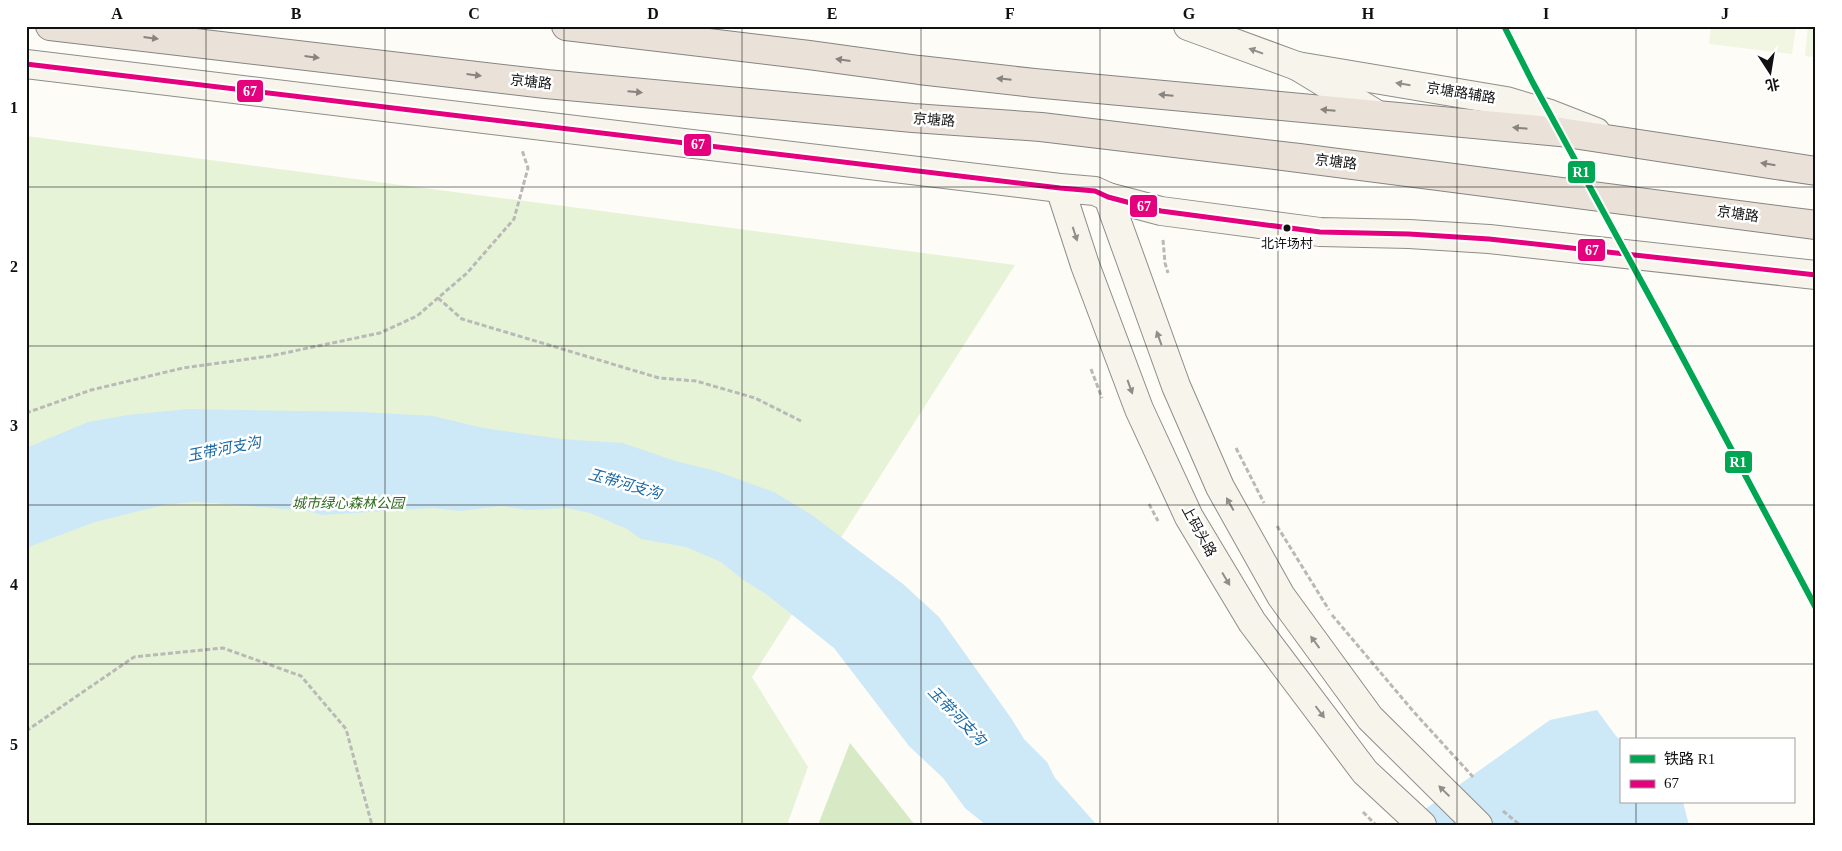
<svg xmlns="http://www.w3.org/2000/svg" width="1842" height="851" font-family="'Times New Roman','Noto Sans SC',serif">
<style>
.green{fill:#e7f3d7}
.forest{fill:#d8eac5}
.pitch{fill:#f0f6e1}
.water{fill:#cde8f7}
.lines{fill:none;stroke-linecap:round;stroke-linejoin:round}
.secondary-casing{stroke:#8e8d8b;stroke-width:30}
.highway-casing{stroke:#858482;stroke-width:30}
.path{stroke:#b9b9b8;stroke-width:3;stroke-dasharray:5 2.5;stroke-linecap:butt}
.secondary{stroke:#f6f4eb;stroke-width:28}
.highway{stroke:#eae1d8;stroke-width:28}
.bus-1-casing{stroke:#fff;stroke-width:9}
.bus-1{stroke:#e5007d;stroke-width:5}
.rail-1-casing{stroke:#fff;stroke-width:10}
.rail-1{stroke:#00a651;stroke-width:6}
.oneway{fill:#88837e}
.oneway2{fill:#8f8e89}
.grid{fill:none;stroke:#111;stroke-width:1;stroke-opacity:0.55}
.bus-dot{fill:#111;stroke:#fff;stroke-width:2}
.labels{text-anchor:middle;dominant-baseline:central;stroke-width:5;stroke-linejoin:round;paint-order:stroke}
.bus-label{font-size:13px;fill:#111;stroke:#fff}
.street-label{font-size:14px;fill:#111;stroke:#fff}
.park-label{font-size:14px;font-style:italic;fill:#2f6b1f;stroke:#fff}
.water-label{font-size:15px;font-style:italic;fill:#1768a6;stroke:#fff}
.line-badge{stroke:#fff;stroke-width:2}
.badge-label{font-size:14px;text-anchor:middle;font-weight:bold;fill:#fff}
.neatline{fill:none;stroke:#111;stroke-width:2}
.grid-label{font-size:16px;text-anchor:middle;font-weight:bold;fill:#111}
</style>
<rect width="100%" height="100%" fill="#fdfcf7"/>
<path class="green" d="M26,136L1015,265L752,677L808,767L787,825H26Z"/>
<path class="forest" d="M850,743L915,825H818Z"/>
<g class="pitch">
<path d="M1711,26H1796L1792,54L1709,44Z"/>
<path d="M1808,26H1816V57L1805,56Z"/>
</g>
<g class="water">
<path d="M188,409L361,412L433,416L483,428L561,439L623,443L675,461L716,471L774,492L812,515L903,584L939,617L1011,718L1024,739L1047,762L1055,778L1097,825H986L965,808L943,778L909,746L834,648L766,594L742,579L721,562L686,547L641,539L627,529L590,513L566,508L527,510L502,506L459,511L433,508L322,515L308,511L214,503L193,502L163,505L95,522L26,548V448L88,422L128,415Z"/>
<path d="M1597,710L1616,736L1621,740V802H1683L1689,825H1403L1550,720Z"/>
</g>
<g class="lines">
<g class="secondary-casing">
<g id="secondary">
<path d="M1188,26L1297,66L1376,114"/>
<path d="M26,64L1060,188L1095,191L1108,197L1161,211L1320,232L1409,234L1489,239L1816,275"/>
<path d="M1297,66L1506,101L1550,114L1596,132"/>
<path d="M1060,188L1085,265L1139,409L1189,517L1252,622L1365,772L1422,825"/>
<path d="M1108,197L1176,386L1220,487L1281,596L1370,718L1478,825"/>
</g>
</g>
<g class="highway-casing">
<g id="highway">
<path d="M50,26L546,84L913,118L1041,127L1299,158L1816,225"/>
<path d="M566,26L809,55L919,70L1034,83L1560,132L1816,171"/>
</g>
</g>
<g class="path">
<path d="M1163,240L1165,263L1168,273"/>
<path d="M438,298L462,319L659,378L696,381L755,398L803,422"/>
<path d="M1091,369L1102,398"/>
<path d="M26,413L91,390L183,368L270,356L380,333L417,316L467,273L514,219L528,168L522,150"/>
<path d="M1236,448L1264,503"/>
<path d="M1149,504L1158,521"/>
<path d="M1277,526L1329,610"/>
<path d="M1332,615L1413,711L1474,778"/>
<path d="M26,731L134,657L223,648L301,676L346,729L372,825"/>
<path d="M1503,811L1520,825"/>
<path d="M1363,812L1376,825"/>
</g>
<use href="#secondary" class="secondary"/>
<use href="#highway" class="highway"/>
<g class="bus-1-casing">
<path id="bus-1" d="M26,64L1060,188L1095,191L1108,197L1161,211L1320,232L1409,234L1489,239L1816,275"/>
</g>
<use href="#bus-1" class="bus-1"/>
<g class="rail-1-casing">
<path id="rail-1" d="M1504,26L1533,83L1663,321L1816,608"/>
</g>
<use href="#rail-1" class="rail-1"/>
</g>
<defs><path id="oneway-solid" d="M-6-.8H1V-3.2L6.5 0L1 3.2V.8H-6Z" transform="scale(1.25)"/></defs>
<g class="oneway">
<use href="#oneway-solid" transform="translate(151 38) rotate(7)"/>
<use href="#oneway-solid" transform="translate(312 57) rotate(7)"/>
<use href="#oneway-solid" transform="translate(843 60) rotate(-172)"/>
<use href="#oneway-solid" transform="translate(474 75) rotate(7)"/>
<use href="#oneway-solid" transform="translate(1004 79) rotate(-174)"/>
<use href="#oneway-solid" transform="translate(635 92) rotate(5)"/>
<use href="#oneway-solid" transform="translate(1166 95) rotate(-175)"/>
<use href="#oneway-solid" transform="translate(1328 110) rotate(-175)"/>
<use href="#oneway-solid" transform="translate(1520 128) rotate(-175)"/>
<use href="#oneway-solid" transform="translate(1768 164) rotate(-171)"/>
</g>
<g class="oneway2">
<use href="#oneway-solid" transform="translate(1256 51) rotate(-160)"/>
<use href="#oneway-solid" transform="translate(1403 84) rotate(-171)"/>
<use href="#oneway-solid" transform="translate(1075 234) rotate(72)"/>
<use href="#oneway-solid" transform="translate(1159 338) rotate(-110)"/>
<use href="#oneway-solid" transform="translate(1130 387) rotate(70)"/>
<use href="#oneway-solid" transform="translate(1230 504) rotate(-119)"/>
<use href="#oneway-solid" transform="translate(1226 579) rotate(59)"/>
<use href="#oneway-solid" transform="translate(1315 642) rotate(-126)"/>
<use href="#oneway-solid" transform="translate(1320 712) rotate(53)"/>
<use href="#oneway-solid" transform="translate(1444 791) rotate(-136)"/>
</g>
<path class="grid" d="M206,26V825M385,26V825M564,26V825M742,26V825M921,26V825M1100,26V825M1278,26V825M1457,26V825M1636,26V740M26,187H1816M26,346H1816M26,505H1816M26,664H1816M1636,802V825"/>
<circle class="bus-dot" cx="1287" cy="228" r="4.5"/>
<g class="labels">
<g class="bus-label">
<text x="1287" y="243">北许场村</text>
</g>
<g class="street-label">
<text transform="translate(531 82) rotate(6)">京塘路</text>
<text transform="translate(1461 93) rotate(9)">京塘路辅路</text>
<text transform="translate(934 120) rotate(4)">京塘路</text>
<text transform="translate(1336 162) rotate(7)">京塘路</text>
<text transform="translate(1738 214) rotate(8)">京塘路</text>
<text transform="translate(1199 531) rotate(61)">上码头路</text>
</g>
<g class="park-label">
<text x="348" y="503">城市绿心森林公园</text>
</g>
<g class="water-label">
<text transform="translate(224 449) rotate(-11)">玉带河支沟</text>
<text transform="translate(625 484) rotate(16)">玉带河支沟</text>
<text transform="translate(957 716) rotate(46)">玉带河支沟</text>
</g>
</g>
<g class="line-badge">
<rect x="236" y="79" width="28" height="24" rx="5" fill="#e5007d"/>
<rect x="683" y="133" width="29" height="24" rx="5" fill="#e5007d"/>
<rect x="1567" y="160" width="29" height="24" rx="5" fill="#00a651"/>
<rect x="1129" y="194" width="29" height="24" rx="5" fill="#e5007d"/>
<rect x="1577" y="238" width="29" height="24" rx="5" fill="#e5007d"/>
<rect x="1724" y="450" width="29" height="24" rx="5" fill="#00a651"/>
</g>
<g class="badge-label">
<text x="250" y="96">67</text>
<text x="698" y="149">67</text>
<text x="1581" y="177">R1</text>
<text x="1144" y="211">67</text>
<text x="1592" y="255">67</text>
<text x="1738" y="467">R1</text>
</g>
<rect width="1842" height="851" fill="none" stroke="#ffffff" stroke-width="55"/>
<rect x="1620" y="738" width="175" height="65" fill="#ffffff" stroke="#a0a0a0"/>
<rect x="1630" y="755" width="25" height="8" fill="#00a651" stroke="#a0a0a0"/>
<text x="1664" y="764" font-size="15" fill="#111111">铁路 R1</text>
<rect x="1630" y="780" width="25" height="8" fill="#e5007d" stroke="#a0a0a0"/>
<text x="1664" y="788" font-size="15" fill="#111111">67</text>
<g transform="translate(1770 72) rotate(168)" stroke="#ffffff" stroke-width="4" paint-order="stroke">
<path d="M0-4L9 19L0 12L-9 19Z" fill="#111111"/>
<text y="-8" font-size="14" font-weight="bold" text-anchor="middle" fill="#111111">北</text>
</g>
<rect x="28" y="28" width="1786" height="796" class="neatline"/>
<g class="grid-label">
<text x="117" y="19">A</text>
<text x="296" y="19">B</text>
<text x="474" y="19">C</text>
<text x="653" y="19">D</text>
<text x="832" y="19">E</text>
<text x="1010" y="19">F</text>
<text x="1189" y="19">G</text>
<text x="1368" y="19">H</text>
<text x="1546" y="19">I</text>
<text x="1725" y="19">J</text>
<text x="14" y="113">1</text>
<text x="14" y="272">2</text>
<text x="14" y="431">3</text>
<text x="14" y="590">4</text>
<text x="14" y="750">5</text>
</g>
</svg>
